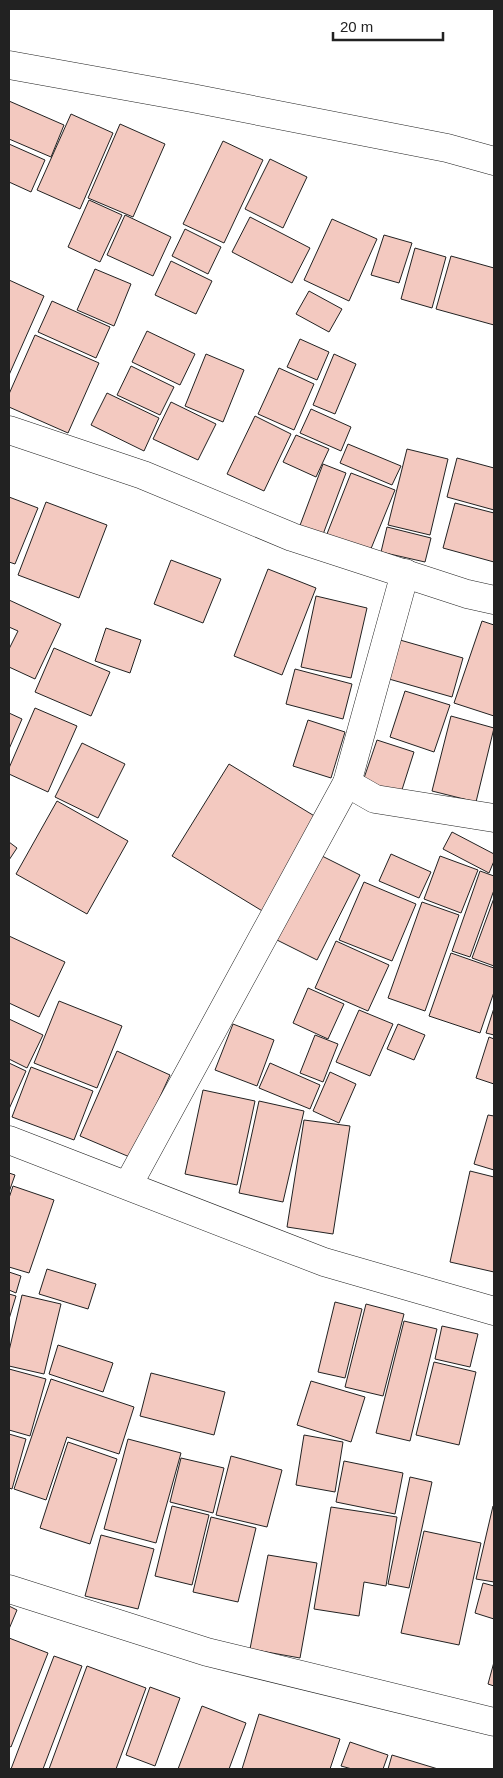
<svg xmlns="http://www.w3.org/2000/svg" width="503" height="1778" font-family="Helvetica,sans-serif">
<style>
.building{fill:#f3c9c0;stroke:#222}
.lines{fill:none;stroke-linecap:round;stroke-linejoin:round}
.street-casing{stroke:#222;stroke-width:29}
.street{stroke:#fff;stroke-width:28}
</style>
<rect width="100%" height="100%" fill="#fff"/>
<g class="building">
<path d="M9,101L64,125L51,157L9,139Z"/>
<path d="M71,114L113,133L80,209L37,190Z"/>
<path d="M120,124L165,144L133,217L88,198Z"/>
<path d="M223,141L263,160L224,243L183,224Z"/>
<path d="M9,144L45,160L31,192L9,182Z"/>
<path d="M270,159L307,177L283,228L245,209Z"/>
<path d="M89,200L122,215L100,262L68,247Z"/>
<path d="M125,215L171,237L153,276L107,255Z"/>
<path d="M250,217L310,248L292,283L232,252Z"/>
<path d="M332,219L377,239L349,301L304,280Z"/>
<path d="M185,229L221,247L208,274L172,256Z"/>
<path d="M384,235L412,243L399,283L371,275Z"/>
<path d="M415,248L446,257L432,308L401,299Z"/>
<path d="M451,256L494,268V325L436,309Z"/>
<path d="M171,261L212,281L196,314L155,295Z"/>
<path d="M95,269L131,284L114,326L77,310Z"/>
<path d="M9,280L44,296L9,375Z"/>
<path d="M309,291L342,309L329,332L296,314Z"/>
<path d="M52,301L110,327L96,358L38,332Z"/>
<path d="M147,331L195,354L180,385L132,362Z"/>
<path d="M35,335L99,363L68,433L9,407V394Z"/>
<path d="M300,339L329,352L317,380L287,367Z"/>
<path d="M206,354L244,370L223,422L185,406Z"/>
<path d="M334,354L356,364L335,414L313,405Z"/>
<path d="M131,366L174,387L160,415L117,395Z"/>
<path d="M279,368L314,384L294,430L258,414Z"/>
<path d="M107,393L159,418L144,451L91,425Z"/>
<path d="M171,402L216,424L198,460L153,439Z"/>
<path d="M311,409L351,427L341,451L300,433Z"/>
<path d="M255,416L291,434L264,491L227,474Z"/>
<path d="M296,435L329,449L316,477L283,462Z"/>
<path d="M348,444L401,466L392,485L340,463Z"/>
<path d="M407,449L448,459L430,535L388,525Z"/>
<path d="M457,458L494,468V510L447,497Z"/>
<path d="M323,464L346,473L322,537L299,528Z"/>
<path d="M351,473L395,490L368,556L325,539Z"/>
<path d="M9,497L38,508L15,564L9,562Z"/>
<path d="M46,502L107,525L79,598L18,575Z"/>
<path d="M455,503L494,513V562L443,548Z"/>
<path d="M387,527L431,538L425,562L381,552Z"/>
<path d="M171,560L221,579L203,623L154,604Z"/>
<path d="M268,569L316,588L282,675L234,656Z"/>
<path d="M316,596L367,608L351,678L301,667Z"/>
<path d="M9,600L61,624L35,679L9,667V649L18,631L9,627Z"/>
<path d="M482,621L494,625V716L454,703Z"/>
<path d="M106,628L141,640L130,673L95,661Z"/>
<path d="M393,638L463,658L452,697L382,677Z"/>
<path d="M54,648L110,672L91,716L35,692Z"/>
<path d="M295,669L352,684L343,719L286,704Z"/>
<path d="M405,691L450,705L434,752L390,737Z"/>
<path d="M35,708L77,726L48,792L9,774V768Z"/>
<path d="M9,713L22,719L9,749Z"/>
<path d="M451,716L494,728L476,802L432,791Z"/>
<path d="M308,720L345,732L331,778L293,766Z"/>
<path d="M377,740L414,752L400,796L362,784Z"/>
<path d="M82,743L125,764L98,818L55,797Z"/>
<path d="M229,764L321,820L264,912L172,856Z"/>
<path d="M57,801L128,841L87,914L16,874Z"/>
<path d="M452,832L494,854V861L489,873L443,849Z"/>
<path d="M9,842L17,848L9,860Z"/>
<path d="M318,854L360,875L317,960L275,939Z"/>
<path d="M391,854L431,872L419,898L379,881Z"/>
<path d="M440,856L478,870L461,913L424,899Z"/>
<path d="M480,871L494,876V890L470,957L452,951Z"/>
<path d="M364,882L416,904L392,961L339,940Z"/>
<path d="M494,898V966L472,958Z"/>
<path d="M422,902L459,915L425,1011L388,998Z"/>
<path d="M9,936L65,962L39,1017L9,1003Z"/>
<path d="M336,941L389,965L368,1011L315,988Z"/>
<path d="M451,953L494,968V992L480,1033L429,1016Z"/>
<path d="M308,988L344,1004L328,1039L293,1023Z"/>
<path d="M59,1001L122,1026L97,1088L34,1063Z"/>
<path d="M494,1008V1035L486,1033Z"/>
<path d="M359,1010L393,1024L370,1076L336,1062Z"/>
<path d="M9,1019L43,1035L27,1068L9,1059Z"/>
<path d="M233,1024L274,1040L257,1086L215,1070Z"/>
<path d="M398,1024L425,1035L414,1060L387,1049Z"/>
<path d="M315,1035L338,1044L323,1082L300,1073Z"/>
<path d="M489,1037L494,1039V1084L476,1078Z"/>
<path d="M117,1051L170,1075L132,1158L80,1136Z"/>
<path d="M9,1063L26,1071L9,1109Z"/>
<path d="M270,1063L320,1085L310,1109L259,1088Z"/>
<path d="M31,1067L93,1091L74,1140L12,1117Z"/>
<path d="M330,1072L356,1084L339,1123L313,1111Z"/>
<path d="M203,1090L255,1101L237,1185L185,1174Z"/>
<path d="M259,1101L304,1111L283,1202L239,1193Z"/>
<path d="M488,1115L494,1116V1170L474,1164Z"/>
<path d="M304,1120L350,1126L333,1234L287,1227Z"/>
<path d="M470,1171L494,1177V1272L450,1262Z"/>
<path d="M9,1173L15,1175L9,1192Z"/>
<path d="M13,1186L54,1200L29,1273L9,1267V1198Z"/>
<path d="M47,1269L96,1284L88,1309L39,1294Z"/>
<path d="M9,1272L21,1276L16,1293L9,1290Z"/>
<path d="M9,1294L16,1296L9,1319Z"/>
<path d="M22,1295L61,1304L44,1374L9,1366V1351Z"/>
<path d="M335,1302L362,1309L345,1378L318,1372Z"/>
<path d="M366,1304L404,1314L383,1396L345,1387Z"/>
<path d="M404,1321L437,1329L410,1441L376,1433Z"/>
<path d="M442,1326L478,1334L470,1367L435,1359Z"/>
<path d="M58,1345L113,1363L103,1392L49,1374Z"/>
<path d="M434,1362L476,1372L459,1445L416,1435Z"/>
<path d="M9,1369L46,1379L30,1436L9,1430Z"/>
<path d="M151,1373L225,1392L214,1435L140,1416Z"/>
<path d="M51,1379L134,1407L119,1454L67,1437L46,1500L14,1489Z"/>
<path d="M311,1381L365,1397L351,1442L297,1425Z"/>
<path d="M9,1434L26,1439L12,1489L9,1488Z"/>
<path d="M304,1435L343,1442L335,1492L296,1485Z"/>
<path d="M128,1439L181,1453L156,1543L104,1529Z"/>
<path d="M68,1442L117,1459L90,1544L40,1528Z"/>
<path d="M231,1456L282,1470L267,1527L216,1515Z"/>
<path d="M181,1458L224,1468L213,1513L170,1502Z"/>
<path d="M344,1461L403,1473L395,1514L336,1502Z"/>
<path d="M410,1477L432,1482L409,1588L388,1584Z"/>
<path d="M172,1506L209,1515L192,1585L155,1576Z"/>
<path d="M493,1506L494,1507V1582L476,1579Z"/>
<path d="M331,1507L397,1517L386,1586L364,1582L359,1616L314,1609Z"/>
<path d="M211,1517L256,1528L238,1602L193,1592Z"/>
<path d="M424,1531L481,1543L459,1645L401,1633Z"/>
<path d="M101,1535L154,1549L138,1609L85,1596Z"/>
<path d="M268,1555L317,1563L300,1658L250,1649Z"/>
<path d="M483,1583L494,1586V1619L475,1613Z"/>
<path d="M9,1606L17,1610L9,1629Z"/>
<path d="M9,1638L48,1653L11,1747L9,1746Z"/>
<path d="M54,1656L82,1666L43,1769H11Z"/>
<path d="M494,1662V1686L488,1684Z"/>
<path d="M87,1666L146,1688L116,1769H49Z"/>
<path d="M150,1687L180,1698L155,1766L126,1755Z"/>
<path d="M202,1706L246,1723L229,1769H178Z"/>
<path d="M259,1714L340,1739L330,1769H242Z"/>
<path d="M350,1742L388,1755L383,1769H352L341,1766Z"/>
<path d="M392,1755L438,1769H388Z"/>
</g>
<g class="lines">
<g class="street-casing">
<g id="street">
<path d="M9,65L192,98L447,148L494,161"/>
<path d="M9,430L143,475L292,537L467,594L494,600"/>
<path d="M347,783L375,799L494,818"/>
<path d="M9,1140L324,1262L494,1311"/>
<path d="M128,1185L347,783L405,573"/>
<path d="M9,1589L207,1652L494,1722"/>
</g>
</g>
<use href="#street" class="street"/>
</g>
<rect width="503" height="1778" fill="none" stroke="#222222" stroke-width="20"/>
<path d="M333 32v8h110v-8" fill="none" stroke="#222222" stroke-width="2.5"/>
<text x="340" y="32" font-size="15" fill="#222222" stroke="#ffffff" stroke-width="4" paint-order="stroke">20 m</text>
</svg>
